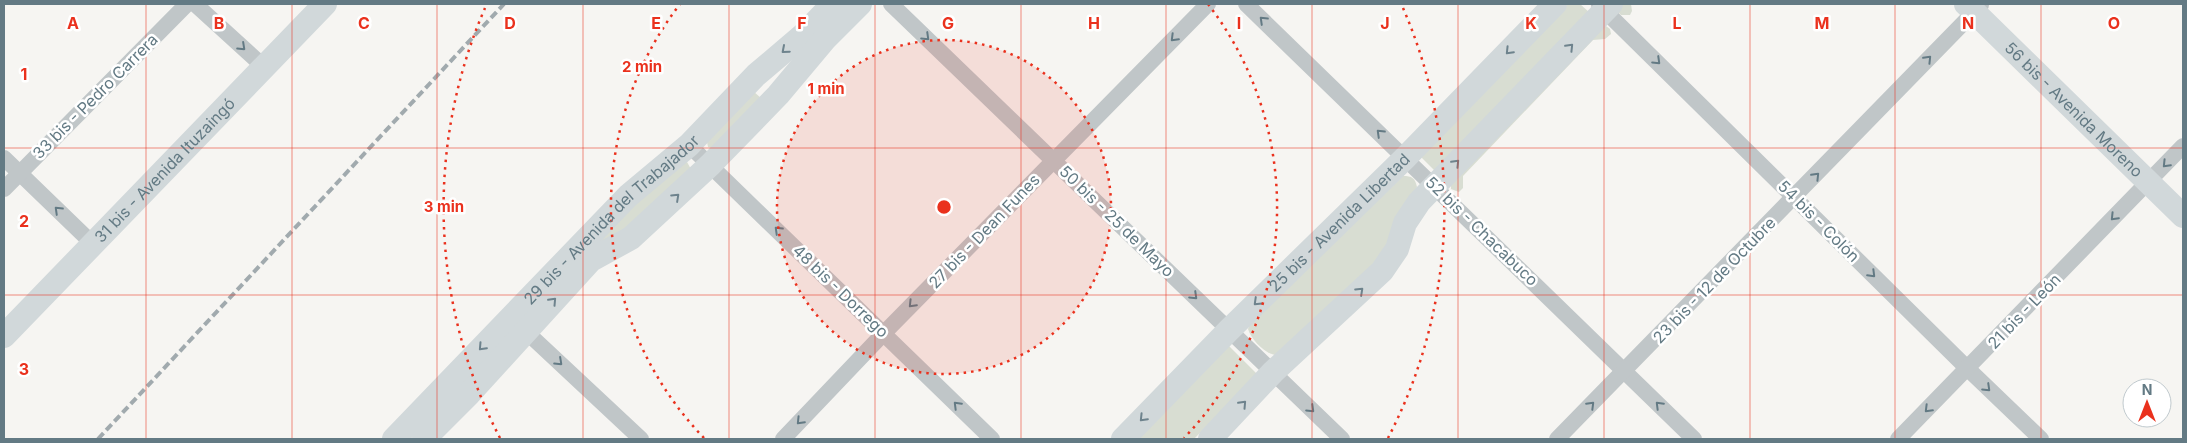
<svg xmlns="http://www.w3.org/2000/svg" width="2187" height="443" font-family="Inter,sans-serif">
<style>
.green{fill:#d8ddd2}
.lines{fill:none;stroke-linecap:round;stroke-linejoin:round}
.street{stroke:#c0c6c8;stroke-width:16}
.secondary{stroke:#d1d8da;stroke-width:24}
.rail{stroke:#a1aaae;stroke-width:4;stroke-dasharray:8 4;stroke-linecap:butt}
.oneway{stroke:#637a84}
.oneway2{stroke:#6e838d}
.grid{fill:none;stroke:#ea311d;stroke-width:1;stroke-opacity:0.55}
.ring{fill:none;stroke:#ea311d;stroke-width:2.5;stroke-dasharray:2.5 5}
.labels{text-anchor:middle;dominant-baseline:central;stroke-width:5;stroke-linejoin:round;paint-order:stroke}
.street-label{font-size:16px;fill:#637a84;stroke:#fff}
.grid-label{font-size:16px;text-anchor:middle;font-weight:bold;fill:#ea311d;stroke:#fff;stroke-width:5;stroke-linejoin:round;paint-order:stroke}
.centre{fill:#ea311d;stroke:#fff;stroke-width:2.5}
.ring-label{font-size:15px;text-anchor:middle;font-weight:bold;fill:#ea311d;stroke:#fff;stroke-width:5;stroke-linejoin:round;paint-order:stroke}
</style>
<rect width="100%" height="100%" fill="#f6f5f2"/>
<g class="green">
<path d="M1568,4H1580L1590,13L1436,172L1420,156Z"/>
<path d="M1622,4H1631L1632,11L1630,15H1621L1617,11Z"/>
<path d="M1601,26H1606L1610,29L1611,34L1605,39L1593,40L1463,176V188L1459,192L1451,189V184Z"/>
<path d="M753,91L762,99L712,148L708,147L707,142Z"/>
<path d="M687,162L692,171L642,219L560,277L607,228L682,163Z"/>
<path d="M1403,176C1412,176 1415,178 1417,187L1379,259L1275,355C1264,353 1251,339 1248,329L1251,322Z"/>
<path d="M1228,345L1257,374L1194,439H1138Z"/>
</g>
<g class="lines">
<g class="street">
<path d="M195,4L264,67"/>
<path d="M891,4L1342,439"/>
<path d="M1246,4L1694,439"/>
<path d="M1599,5L1968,369L2041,439"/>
<path d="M689,145L992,439"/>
<path d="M4,158L93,244"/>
<path d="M4,189L187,4"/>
<path d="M519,325L641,439"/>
<path d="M783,439L884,333L1208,4"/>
<path d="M1557,439L1981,5"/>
<path d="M1898,439L2183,146"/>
</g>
<g class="secondary">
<path id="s1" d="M1966,4L2183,216"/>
<path id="s2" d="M4,336L325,4"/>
<path id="s3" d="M394,439L628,196L689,145L756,75L802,36L833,4"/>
<path d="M424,439L469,394L591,260L631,238L710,165L778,95L825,39L860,4"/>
<path id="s4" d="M1123,439L1229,330L1405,158L1555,4"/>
<path d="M1210,439L1273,372L1382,271L1397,249L1405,223L1419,202L1611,4"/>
</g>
<path class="rail" d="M98,439L504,4"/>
</g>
<defs><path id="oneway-chevron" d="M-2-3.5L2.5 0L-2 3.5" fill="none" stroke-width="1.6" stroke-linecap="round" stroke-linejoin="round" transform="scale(1.25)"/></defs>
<g class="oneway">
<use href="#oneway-chevron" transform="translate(1263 20) rotate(-136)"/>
<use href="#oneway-chevron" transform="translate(926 37) rotate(44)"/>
<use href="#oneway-chevron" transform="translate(1174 38) rotate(135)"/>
<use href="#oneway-chevron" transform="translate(242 47) rotate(43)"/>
<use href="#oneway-chevron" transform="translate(1928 59) rotate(-46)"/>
<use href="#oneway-chevron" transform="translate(1657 61) rotate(44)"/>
<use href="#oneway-chevron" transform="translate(1380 133) rotate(-136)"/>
<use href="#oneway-chevron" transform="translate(2166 164) rotate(134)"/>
<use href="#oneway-chevron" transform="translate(1816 176) rotate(-46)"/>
<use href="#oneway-chevron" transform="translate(58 210) rotate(-136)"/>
<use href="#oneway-chevron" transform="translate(2114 217) rotate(134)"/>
<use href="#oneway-chevron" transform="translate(778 230) rotate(-136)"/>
<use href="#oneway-chevron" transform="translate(1872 274) rotate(45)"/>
<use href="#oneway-chevron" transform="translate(1194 296) rotate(44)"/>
<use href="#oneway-chevron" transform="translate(912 304) rotate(134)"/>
<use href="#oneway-chevron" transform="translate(559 362) rotate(43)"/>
<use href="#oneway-chevron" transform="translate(1987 388) rotate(44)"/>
<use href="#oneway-chevron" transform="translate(957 405) rotate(-135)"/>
<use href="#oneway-chevron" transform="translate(1591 405) rotate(-45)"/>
<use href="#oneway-chevron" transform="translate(1659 405) rotate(-135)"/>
<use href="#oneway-chevron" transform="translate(1311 409) rotate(44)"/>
<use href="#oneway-chevron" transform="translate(1928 409) rotate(135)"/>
<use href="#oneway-chevron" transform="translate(800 421) rotate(134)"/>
</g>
<g class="oneway2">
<use href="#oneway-chevron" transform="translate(1570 47) rotate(-46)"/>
<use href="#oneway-chevron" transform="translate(785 50) rotate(139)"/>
<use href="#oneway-chevron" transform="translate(1509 51) rotate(134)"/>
<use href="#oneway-chevron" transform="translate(1456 163) rotate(-46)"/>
<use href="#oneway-chevron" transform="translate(676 197) rotate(-43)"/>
<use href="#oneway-chevron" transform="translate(1360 291) rotate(-43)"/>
<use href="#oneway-chevron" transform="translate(553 301) rotate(-47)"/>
<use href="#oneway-chevron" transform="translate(1257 302) rotate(136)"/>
<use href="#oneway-chevron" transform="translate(482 347) rotate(133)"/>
<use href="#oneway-chevron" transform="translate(1243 404) rotate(-47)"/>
<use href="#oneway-chevron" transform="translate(1143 418) rotate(134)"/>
</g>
<path class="grid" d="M146,4V439M292,4V439M437,4V439M583,4V439M729,4V439M875,4V439M1021,4V439M1166,4V439M1312,4V439M1458,4V439M1604,4V439M1750,4V439M1895,4V439M2041,4V439M4,148H2183M4,295H2183"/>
<circle cx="944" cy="207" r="167" fill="#ea311d" fill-opacity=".12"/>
<g class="ring">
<circle cx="944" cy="207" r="167"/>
<path d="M704 438A333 333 0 0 1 680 4M1208 4A333 333 0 0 1 1184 438"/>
<path d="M500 438A500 500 0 0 1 485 8M1403 8A500 500 0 0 1 1388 438"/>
</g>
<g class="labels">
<g class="street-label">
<text transform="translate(95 96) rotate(-45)">33 bis - Pedro Carrera</text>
<text stroke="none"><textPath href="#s1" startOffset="151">56 bis - Avenida Moreno</textPath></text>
<text stroke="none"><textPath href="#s2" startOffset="231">31 bis - Avenida Ituzaingó</textPath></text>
<text stroke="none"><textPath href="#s3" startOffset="309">29 bis - Avenida del Trabajador</textPath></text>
<text transform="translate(1117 221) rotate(44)">50 bis - 25 de Mayo</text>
<text transform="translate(1819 221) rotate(45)">54 bis - Colón</text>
<text stroke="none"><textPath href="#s4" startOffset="306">25 bis - Avenida Libertad</textPath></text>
<text transform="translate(984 231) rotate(-46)">27 bis - Dean Funes</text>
<text transform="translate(1482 231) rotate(44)">52 bis - Chacabuco</text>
<text transform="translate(1714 280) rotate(-46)">23 bis - 12 de Octubre</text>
<text transform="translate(841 291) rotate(44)">48 bis - Dorrego</text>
<text transform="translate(2024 311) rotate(-46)">21 bis - León</text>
</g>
</g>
<g class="grid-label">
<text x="73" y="29">A</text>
<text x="219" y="29">B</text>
<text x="364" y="29">C</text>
<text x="510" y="29">D</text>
<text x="656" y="29">E</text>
<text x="802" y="29">F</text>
<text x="948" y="29">G</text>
<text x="1094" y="29">H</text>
<text x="1239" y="29">I</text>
<text x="1385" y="29">J</text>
<text x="1531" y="29">K</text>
<text x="1677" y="29">L</text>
<text x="1822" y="29">M</text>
<text x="1968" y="29">N</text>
<text x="2114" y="29">O</text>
<text x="24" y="80">1</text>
<text x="24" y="227">2</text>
<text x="24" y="375">3</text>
</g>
<circle cx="944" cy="207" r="8" class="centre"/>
<g class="ring-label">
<text x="642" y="72">2 min</text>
<text x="826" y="94">1 min</text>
<text x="444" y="212">3 min</text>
</g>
<rect width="2187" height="443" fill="none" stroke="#637a84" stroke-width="10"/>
<g transform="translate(2147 403)"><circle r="24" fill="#ffffff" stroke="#c1cace"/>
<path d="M0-4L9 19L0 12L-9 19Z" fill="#ea311d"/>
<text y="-8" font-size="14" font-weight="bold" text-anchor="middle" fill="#637a84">N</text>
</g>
</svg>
